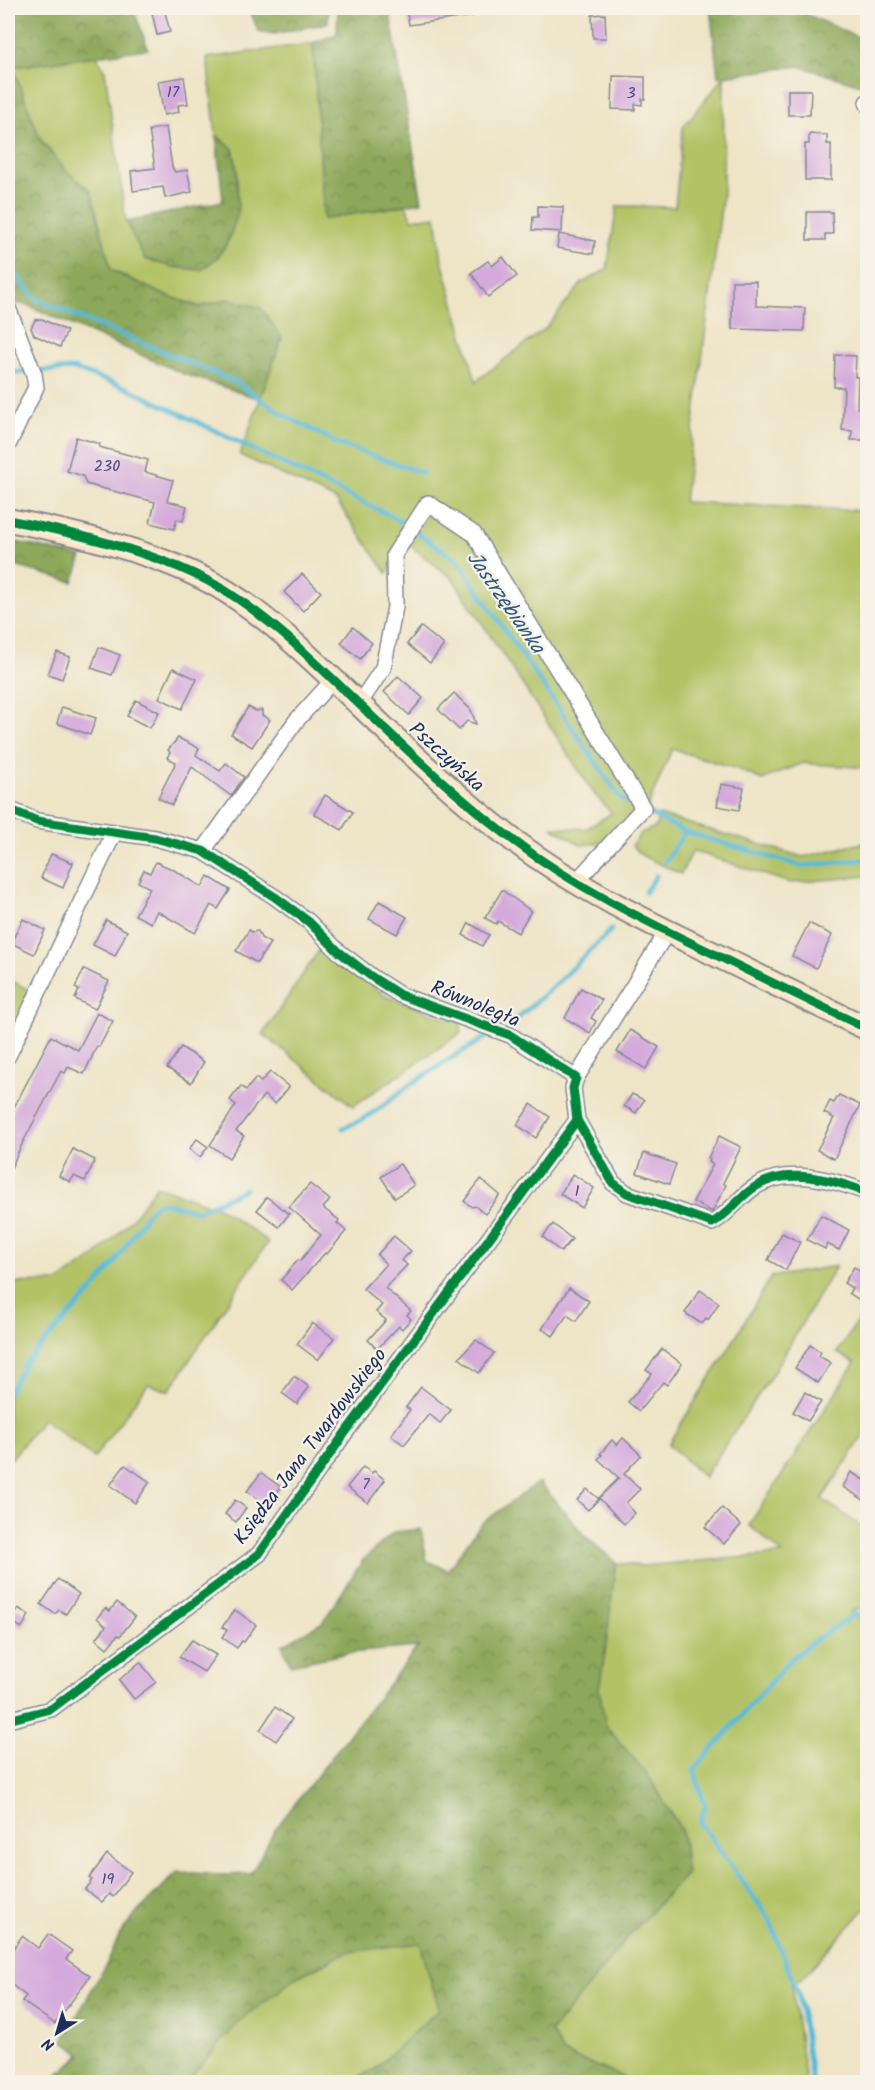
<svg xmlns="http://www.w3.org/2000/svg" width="875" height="2090" font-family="Kalam,sans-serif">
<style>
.green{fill:#b2c265;stroke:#667862;stroke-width:1.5}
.forest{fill:url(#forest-crowns);stroke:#546c5c;stroke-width:1.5}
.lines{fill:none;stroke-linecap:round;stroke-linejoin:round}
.stream{stroke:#58bad6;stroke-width:5}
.building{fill:#d4aadc}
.street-casing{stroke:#848a92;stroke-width:18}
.secondary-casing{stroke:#848a92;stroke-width:26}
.street{stroke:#fff;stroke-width:15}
.secondary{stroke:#fde5c5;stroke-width:22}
.cycleway-casing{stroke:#f7f3e8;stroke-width:13}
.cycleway{stroke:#00873e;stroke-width:9}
.labels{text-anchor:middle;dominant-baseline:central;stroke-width:4.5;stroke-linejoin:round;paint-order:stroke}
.number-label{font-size:16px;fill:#494e7e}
.street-label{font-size:20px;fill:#1b2f5e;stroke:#f7f3e8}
.water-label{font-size:21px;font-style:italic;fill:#2d5982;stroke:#f7f3e8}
</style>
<defs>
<pattern id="forest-crowns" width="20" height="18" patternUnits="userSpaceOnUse" patternTransform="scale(1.5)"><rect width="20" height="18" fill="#8da85a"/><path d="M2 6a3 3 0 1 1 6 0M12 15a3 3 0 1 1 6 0" fill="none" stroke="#72894e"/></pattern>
</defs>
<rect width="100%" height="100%" fill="#f7f3e8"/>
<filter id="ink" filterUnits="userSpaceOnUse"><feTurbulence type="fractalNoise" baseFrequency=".0167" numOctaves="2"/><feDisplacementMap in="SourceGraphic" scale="12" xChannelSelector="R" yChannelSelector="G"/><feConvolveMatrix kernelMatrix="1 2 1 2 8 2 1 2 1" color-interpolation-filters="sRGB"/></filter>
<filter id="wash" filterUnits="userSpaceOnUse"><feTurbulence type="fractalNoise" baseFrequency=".008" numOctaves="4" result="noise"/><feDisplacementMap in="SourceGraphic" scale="24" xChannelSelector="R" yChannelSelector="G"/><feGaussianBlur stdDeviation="1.35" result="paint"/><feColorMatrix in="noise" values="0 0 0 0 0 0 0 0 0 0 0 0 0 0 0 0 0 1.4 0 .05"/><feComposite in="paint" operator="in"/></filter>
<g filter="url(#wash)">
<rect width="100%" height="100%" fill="#eee4c6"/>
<g class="green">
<path d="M313,43L324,219L406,205L412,219L436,216L442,261L476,381L546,328L582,283L607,269L617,206L675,207L683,127L724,77L723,192L684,502L867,511V768L803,763L762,780L737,769L672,749L646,811L603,842L581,845L552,827L586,829L612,813L595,795L453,579L403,540L387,573L336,500L240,455L282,338L228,299L200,307L162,294L111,270L91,191L65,170L40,139L12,67L97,56L105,71L126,222L201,270C212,261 224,252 229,239C235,222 240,167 233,151C230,145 221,140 216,135L207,58Z"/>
<path d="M659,815L803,857L867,842V876L790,883L693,851L681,874L643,856L632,846L641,833L656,827Z"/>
<path d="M323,944L385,996L461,1023V1033L353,1106L263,1034Z"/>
<path d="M8,979L33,992L8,1038Z"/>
<path d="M156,1186L220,1208L268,1242L169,1391L148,1384L94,1458L43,1419L8,1463V1283L58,1282L95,1256L118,1234L136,1214Z"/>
<path d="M836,1266L773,1373L704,1477L668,1444L726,1353L771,1277Z"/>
<path d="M867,1306V1430L822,1499L867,1530V1614L859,1608L850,1612L867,1628V1907L800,1980L791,1983L806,2082H49L128,2012L239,1889L539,1482L583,1534L616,1563L642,1566L783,1554L749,1525L855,1363L837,1353Z"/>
</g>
<g class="forest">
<path d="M8,8H133L148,49L13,67L40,139L65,170L91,191L111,270L162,294L200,307L228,299L261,308L282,338L260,399L184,374L27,305L8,302Z"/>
<path d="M249,8H328V23L274,34L258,31Z"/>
<path d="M338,8H389L422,202L324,219L313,43L337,34Z"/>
<path d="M710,8H792L858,37H867V87L799,66L718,77Z"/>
<path d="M216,135L233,149L237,170L238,213L229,239L218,257L201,270L172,267L145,259L126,222L223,201Z"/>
<path d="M8,540L82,557L73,582L8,564Z"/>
<path d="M539,1482L583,1534L616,1563L605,1653L599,1689L606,1726L647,1774L682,1831L687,1873L626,1939L551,2032L563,2053L623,2077L628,2082H348L375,2069L439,2009L420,1943L347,1952L297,1977L240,2021L186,2082H49L81,2055L63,2040L108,1961L120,1934L134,1916L177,1872L222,1875L251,1874L276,1828L418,1647L348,1653L291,1665L282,1645L323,1622L363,1560L394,1532L421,1529L427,1561L448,1570L481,1524Z"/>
</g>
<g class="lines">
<g class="stream">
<path d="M8,267L38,300L236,382L282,414L341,445L423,473"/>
<path d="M8,373L74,369L127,388L393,517L457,560L621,799L685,832L801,866L868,859"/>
<path d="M665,862L685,832"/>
<path d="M645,892L656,876"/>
<path d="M511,1024L558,982L611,930"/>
<path d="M343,1128C369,1119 384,1104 406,1088C433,1069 461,1052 490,1035"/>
<path d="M8,1393L26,1362L93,1290L114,1264L148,1212L156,1204L166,1203L198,1211L245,1189"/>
<path d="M812,2082L799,1997L769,1918L700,1823L705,1806L694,1770L792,1658L820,1637L857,1613L868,1621"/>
</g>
</g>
<g id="blocks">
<g class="building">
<path d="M151,8H164L170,32L157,35Z"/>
<path d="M406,8H472L473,16L409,25Z"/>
<path d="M605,14L606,38H593L592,15Z"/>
<path d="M613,76L645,77V99H642V105L635,104V110L612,109Z"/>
<path d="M184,77L188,104L178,105L179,112L164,115L158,81Z"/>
<path d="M788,90H811L810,115H788Z"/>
<path d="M166,127L172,167L175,172L187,170L192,192L165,198L163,187L133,191L131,171L155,168L149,130Z"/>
<path d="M809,134L827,135V144H831V180H805V144H809Z"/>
<path d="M538,206L563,207L562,232L532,230L533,217H538Z"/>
<path d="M807,212H832L833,234H825V240H807Z"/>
<path d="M559,234L595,241L593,254L557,248Z"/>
<path d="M503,257L517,276L488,297L471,273L488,261L492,266Z"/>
<path d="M732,281H756V306L805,308L804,331L732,329Z"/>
<path d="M42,319L67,331L60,347L34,335L31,328L35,320Z"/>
<path d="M835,355L856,356L855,377H858L857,408H867V440H851L852,431L842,430L844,387H834Z"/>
<path d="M76,437L100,444L99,447L148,460L145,472L173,480L167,501L187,506L183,521L177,519L174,529L150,523L155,502L86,484L83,476L67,471Z"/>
<path d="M302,574L321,592L303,611L284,592Z"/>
<path d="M353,627L372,643L360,659L341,643Z"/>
<path d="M421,627L444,645L430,663L407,644Z"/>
<path d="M99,647L120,655L112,675L91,668Z"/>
<path d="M57,652L70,657L62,679L48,674Z"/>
<path d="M173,668L197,679L182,709L159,698Z"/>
<path d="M398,676L423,698L409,715L384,692Z"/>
<path d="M454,693L471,710L476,724L467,721L459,730L438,709Z"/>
<path d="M136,700L159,712L150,728L127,716Z"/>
<path d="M62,707L96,718L90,735L57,723Z"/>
<path d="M248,707L256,711L262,710V715L270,720L252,747L231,734Z"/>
<path d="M178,738L199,748L196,755L220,771L226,763L244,777L231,796L192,767L172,805L158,798L176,762L167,758L170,752L168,750Z"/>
<path d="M721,784L744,788L739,810L717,806Z"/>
<path d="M325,795L353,812L342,830L314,814Z"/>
<path d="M51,854L73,863L63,888L41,878Z"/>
<path d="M156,862L174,870L202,887L208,876L230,890L218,909L211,905L195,933L157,911L151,923L135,915L150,888L138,882L144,870L150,873Z"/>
<path d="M502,890L531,911L518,933L498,921L496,924L485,918Z"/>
<path d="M379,901L407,917L397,934L369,919Z"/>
<path d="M23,919L45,930L34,954L11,943Z"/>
<path d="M106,920L127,931L115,956L93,945Z"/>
<path d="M469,923L489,935L482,946L463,935Z"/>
<path d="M809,923L832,935L816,968L792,956Z"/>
<path d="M249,930L252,932L258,931L261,938L270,943L257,963L236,951Z"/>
<path d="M84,969L109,981L95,1009L75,999L79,990L75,988Z"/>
<path d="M581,988L602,1000L591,1018L596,1021L590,1033L565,1018Z"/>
<path d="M97,1013L113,1021L99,1047L97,1046L84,1074L68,1067L65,1073L61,1071L22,1144L8,1175V1119L51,1036L78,1050Z"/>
<path d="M630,1030L659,1047L646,1069L617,1052Z"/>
<path d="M181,1047L204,1062L191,1083L167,1068Z"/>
<path d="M270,1072L289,1087L275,1104L264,1095L236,1131L244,1136L229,1158L210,1145L236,1105L230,1100L241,1086L246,1090L256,1078L261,1082Z"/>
<path d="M632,1094L644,1100L636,1113L624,1106Z"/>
<path d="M839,1095L860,1105L834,1159L817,1150L834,1118L824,1113L830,1101L834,1103Z"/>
<path d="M531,1104L550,1117L536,1138L517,1125Z"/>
<path d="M719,1136L741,1147L723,1183L726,1185L712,1212L693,1202L713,1164L709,1162L710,1159L708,1158Z"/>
<path d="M197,1139L208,1147L200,1157L189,1149Z"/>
<path d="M73,1149L95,1160L85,1181L74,1176L70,1182L59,1176Z"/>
<path d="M644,1153L676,1164L669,1184L637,1173Z"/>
<path d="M400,1164L414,1185L395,1198L381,1177Z"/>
<path d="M573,1174L594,1188L582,1208L560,1194Z"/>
<path d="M481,1179L500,1195L485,1214L475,1206L472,1207L464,1201Z"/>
<path d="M310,1184L330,1200L323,1208L339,1220L337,1223L346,1231L327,1254L325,1253L292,1290L281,1280L298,1260L300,1261L321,1235L289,1207Z"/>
<path d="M267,1197L289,1214L279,1227L257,1210Z"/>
<path d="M821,1215L849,1230L839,1250L827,1244L825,1249L807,1240Z"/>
<path d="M553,1224L572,1239L561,1252L543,1237Z"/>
<path d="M782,1233L800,1242L786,1270L768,1260Z"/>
<path d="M394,1236L411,1251L402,1260L407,1265L385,1288L411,1311L407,1315L411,1319L402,1329L399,1326L377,1349L368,1340L386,1320L376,1312L382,1305L363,1289L386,1264L377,1255Z"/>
<path d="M854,1267L867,1276V1305L849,1293L852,1288L844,1283Z"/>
<path d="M569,1288L589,1301L576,1321L567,1315L553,1336L542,1329Z"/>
<path d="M700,1290L719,1303L708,1320L706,1318L702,1324L685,1313Z"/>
<path d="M312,1323L334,1338L318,1360L297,1344Z"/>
<path d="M476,1340L494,1353L479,1373L459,1358Z"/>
<path d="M810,1345L821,1352L819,1356L831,1363L818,1383L795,1368Z"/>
<path d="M662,1349L682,1364L667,1385L663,1382L639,1411L628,1402L652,1374L646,1370Z"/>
<path d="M294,1376L309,1387L297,1404L282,1393Z"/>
<path d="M421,1387L451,1410L440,1423L429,1414L404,1445L391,1435L410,1410L406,1407Z"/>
<path d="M805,1392L821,1402L808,1421L793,1412Z"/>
<path d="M623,1438L641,1455L624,1474L640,1489L626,1503L635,1513L624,1524L599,1498L619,1478L598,1459L602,1455L600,1454L612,1440L617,1445Z"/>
<path d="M125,1465L150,1482L135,1503L110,1485Z"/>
<path d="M363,1467L372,1473L374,1471L385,1480L368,1503L347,1487Z"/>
<path d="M851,1472L867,1482V1502L843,1487Z"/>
<path d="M261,1473L281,1487L268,1506L247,1491Z"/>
<path d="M587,1489L599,1499L588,1510L577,1500Z"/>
<path d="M235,1500L246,1508L236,1522L225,1514Z"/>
<path d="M722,1508L741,1525L724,1544L705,1527Z"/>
<path d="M58,1579L79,1594L66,1614L59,1610L55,1614L41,1604Z"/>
<path d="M117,1602L135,1617L120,1636L118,1635L107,1648L96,1639L106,1626L97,1618L105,1608L110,1611Z"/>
<path d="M18,1608L29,1615L22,1628L10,1621Z"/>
<path d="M235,1610L256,1625L244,1642L242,1641L237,1648L222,1637L227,1630L222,1627Z"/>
<path d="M192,1640L216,1655L204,1672L179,1657Z"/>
<path d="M140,1662L156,1682L134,1699L119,1680Z"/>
<path d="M275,1707L292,1719L276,1741L260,1730Z"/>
<path d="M107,1854L131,1872L113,1897L109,1894L102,1902L85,1889L92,1880L89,1878Z"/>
<path d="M48,1934L72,1951L66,1959L90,1976L55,2024L22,2001L26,1996L8,1982V1956L22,1936L38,1948Z"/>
</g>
</g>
</g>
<g filter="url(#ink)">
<use href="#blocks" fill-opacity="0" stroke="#848a92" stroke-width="1.5"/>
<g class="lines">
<g class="street-casing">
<g id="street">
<path d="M867,102L868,105"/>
<path d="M8,308L34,374L36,387L8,445"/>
<path d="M359,704L383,668L395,607L394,555L428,503L474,534L643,808L575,883"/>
<path d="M8,809L37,821L155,838L203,851L275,897L309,922L338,951L372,977L400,995L510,1035L576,1078L573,1088L577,1120L613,1183L627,1193L712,1223C729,1214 739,1197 755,1187C787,1166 835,1180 868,1193"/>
<path d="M203,851L296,721L334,679"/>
<path d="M8,1056L114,833"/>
<path d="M576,1078L667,932"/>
<path d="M8,1720L51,1709L259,1554L345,1433L577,1120"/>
</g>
</g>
<g class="secondary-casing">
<path id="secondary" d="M8,520C77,533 170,555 229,593C277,624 319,666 360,705C409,752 459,799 513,840C574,886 643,920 712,953C764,979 816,1004 868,1029"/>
</g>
<use href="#street" class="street"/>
<use href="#secondary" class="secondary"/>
<g class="cycleway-casing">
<g id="cycleway">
<path d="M8,520C77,533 170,555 229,593C277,624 319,666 360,705C409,752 459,799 513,840C574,886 643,920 712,953C764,979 816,1004 868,1029"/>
<path d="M8,809L37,821L155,838L203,851L275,897L309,922L338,951L372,977L400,995L510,1035L576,1078L573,1088L577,1120L613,1183L627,1193L712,1223C729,1214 739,1197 755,1187C787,1166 835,1180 868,1193"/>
<path d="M8,1720L51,1709L259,1554L345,1433L577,1120"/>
</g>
</g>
<use href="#cycleway" class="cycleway"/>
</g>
</g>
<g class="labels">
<g class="number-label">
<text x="173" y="92">17</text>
<text x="631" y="93">3</text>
<text x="107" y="466">230</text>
<text x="577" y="1191">1</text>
<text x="366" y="1484">7</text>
<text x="108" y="1879">19</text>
</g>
<g class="street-label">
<text transform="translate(446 758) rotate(42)">Pszczyńska</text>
<text transform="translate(475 1005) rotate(22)">Równoległa</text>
<text transform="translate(311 1447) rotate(-53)">Księdza Jana Twardowskiego</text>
</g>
<g class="water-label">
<text transform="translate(505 603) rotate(55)">Jastrzębianka</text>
</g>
</g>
<rect width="875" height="2090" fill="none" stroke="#f7f3e8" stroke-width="30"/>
<g transform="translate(57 2033) rotate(217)" stroke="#f7f3e8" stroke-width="4.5" paint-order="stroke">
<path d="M0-4.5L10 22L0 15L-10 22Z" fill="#1b2f5e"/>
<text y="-9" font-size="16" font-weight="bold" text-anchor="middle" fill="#1b2f5e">N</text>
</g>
</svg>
